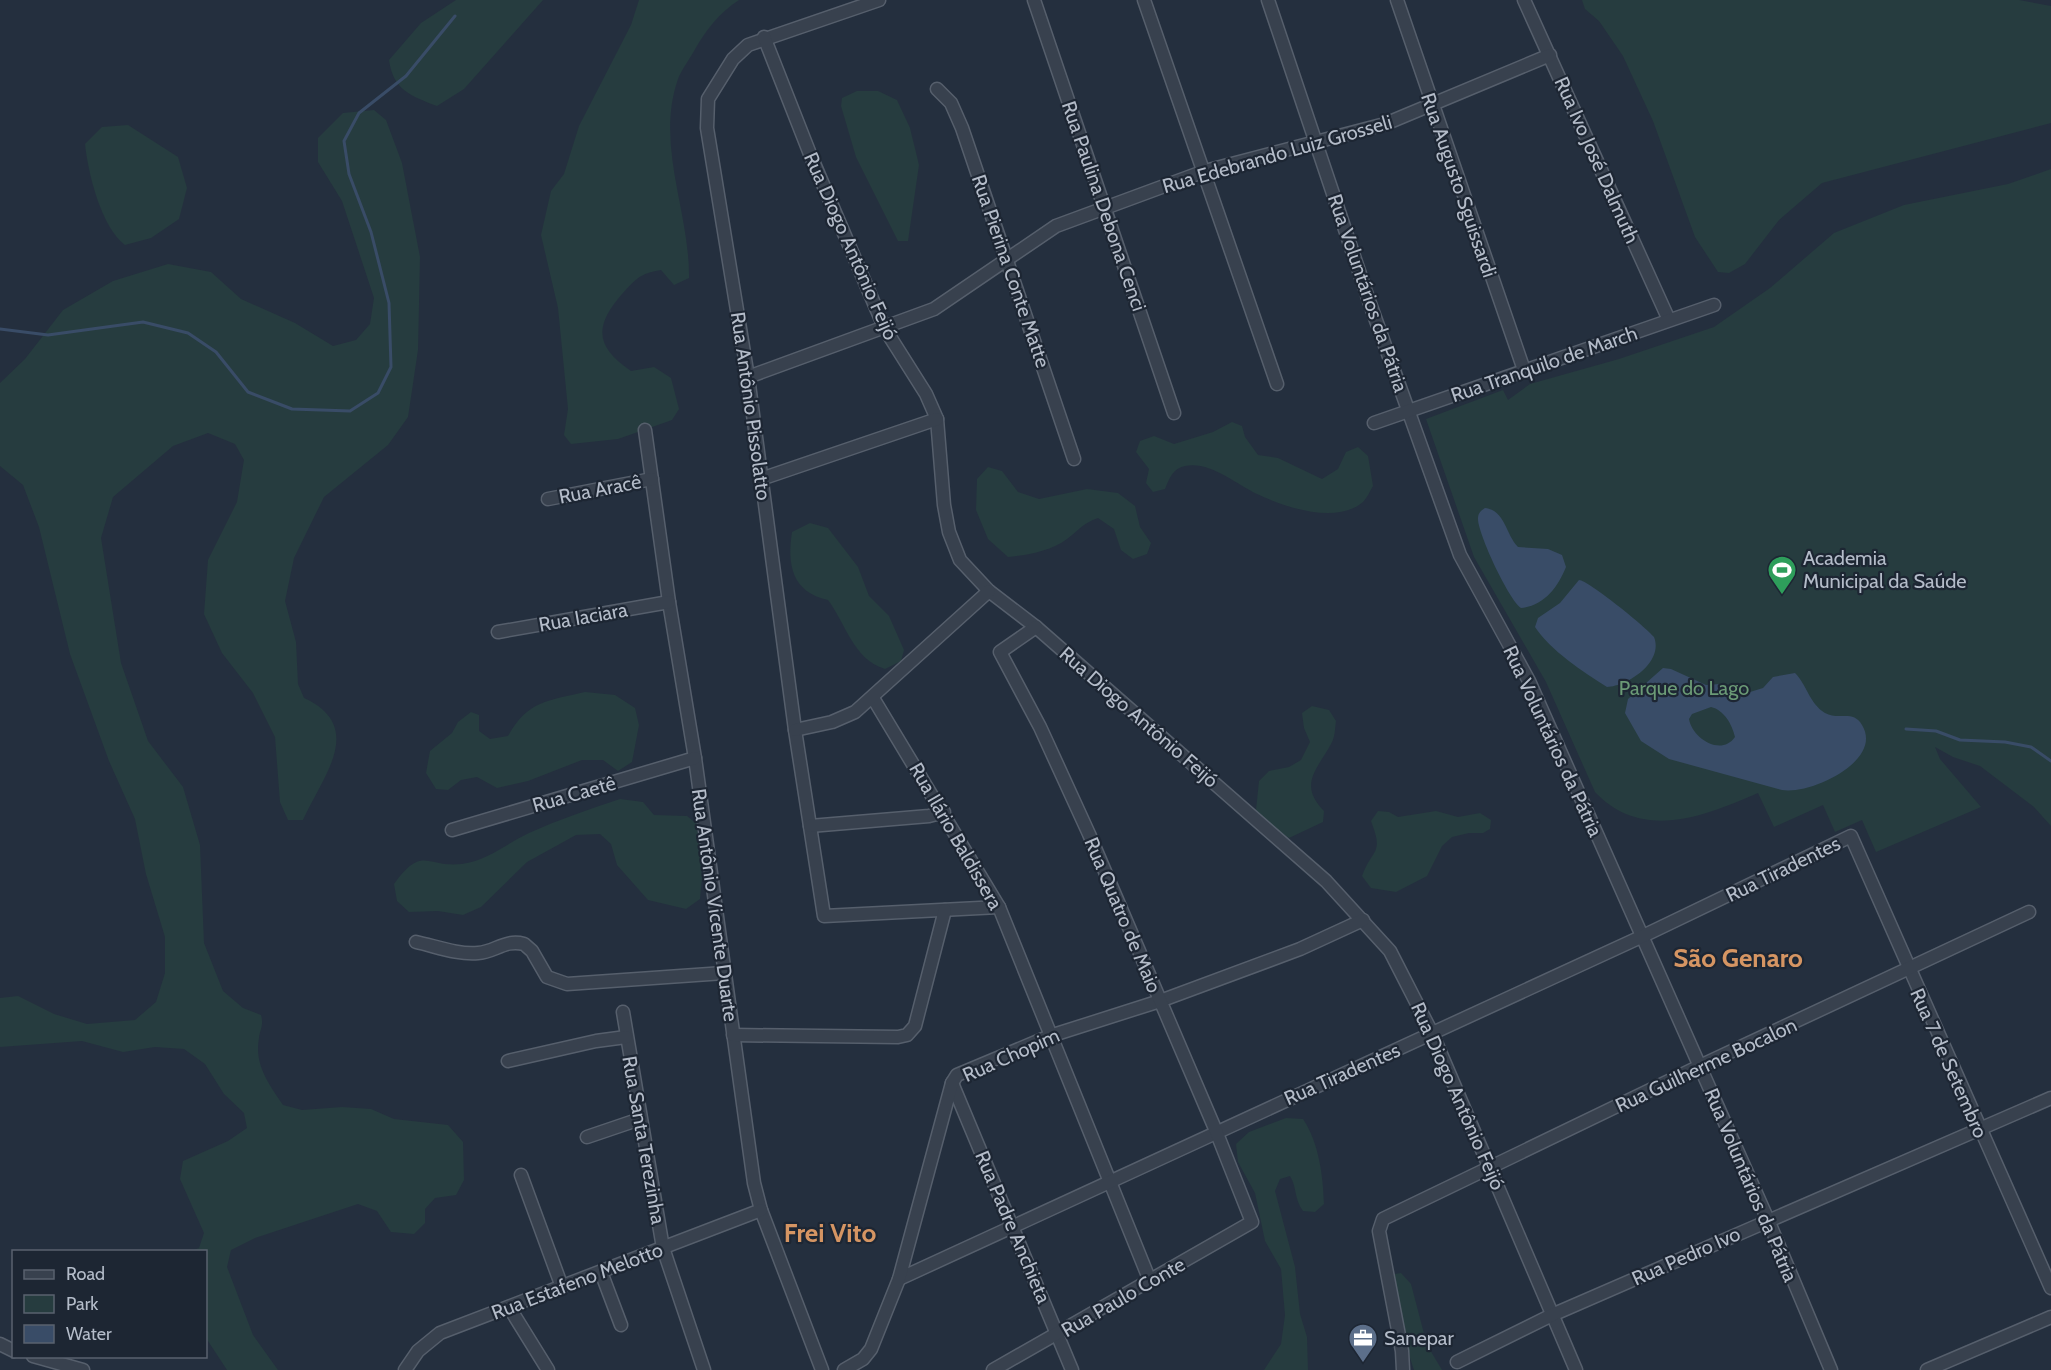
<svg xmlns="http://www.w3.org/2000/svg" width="2051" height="1370" font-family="Cabin,sans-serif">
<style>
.green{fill:#263c3f}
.water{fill:#394c67;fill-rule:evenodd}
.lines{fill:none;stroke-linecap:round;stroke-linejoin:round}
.stream{stroke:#394c67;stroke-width:3}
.minor-casing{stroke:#565f6c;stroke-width:15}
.minor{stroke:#38414e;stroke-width:12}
.labels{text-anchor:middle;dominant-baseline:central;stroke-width:4.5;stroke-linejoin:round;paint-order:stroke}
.street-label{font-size:20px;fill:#b4bcc9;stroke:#1d2633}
.poi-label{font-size:20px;fill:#b4bcc9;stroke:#1d2633;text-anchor:start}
.park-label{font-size:20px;fill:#6b9a76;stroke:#1d2633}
.district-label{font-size:26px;font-weight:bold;fill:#d59563;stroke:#1d2633}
</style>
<rect width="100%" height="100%" fill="#242f3e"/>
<g class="green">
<path d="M456,0H543L464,89L437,106C411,96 393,90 389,60L421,23Z"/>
<path d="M639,0H739C719,13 706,30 694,51C689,60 682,69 678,79C655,145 690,212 689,278L674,285L661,270C639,274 637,278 622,294C594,326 595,347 631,371L654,367L671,378L679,409L672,420L618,439L571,444L564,435L568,409L558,308L541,235L551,191L564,174L579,126L631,25Z"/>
<path d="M1582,0H2019L2051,6V123L1822,183L1779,220L1745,264L1729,273L1718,272L1695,237L1653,121L1623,56L1599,21L1585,9Z"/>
<path d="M857,91H878L897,100L910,128L919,165L908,241H898L856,157L841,106L842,98Z"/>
<path d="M374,110L386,120L402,163L420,257L418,350L408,417L388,445L324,497L294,558L285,601L296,642L298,684L304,698C367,727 322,777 303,820H288L280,802L275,737L253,693L222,653L204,614L208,560L237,502L244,460L235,444L208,433L173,446L113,497L101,538L121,663L148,741L183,787L200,845L204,943L223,991L243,1008L261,1015C264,1026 260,1029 259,1038C254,1065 269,1084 283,1105L302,1110L342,1107L371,1109L394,1119L448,1125L463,1142L464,1180L456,1195L435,1198L425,1209V1223L414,1234L391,1232L377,1211L358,1204L255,1238L231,1250L227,1267L253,1335L278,1370H227L206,1338V1252L191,1251L199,1248L204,1233L180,1179L183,1161L228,1141L247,1128L244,1113L224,1094L205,1064L184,1049L155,1047L123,1052L82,1041L0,1047V998L18,996L54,1014L87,1024L135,1020L156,1002L165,973V937L146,874L135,819L109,761L70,654L39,527L23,485L0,466V383L25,359L63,310L113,281L168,264L211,272L241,299L295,323L333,346L356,340L370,324L374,298L342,201L318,162V138L343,113Z"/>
<path d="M128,125L178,157L187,188L179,219L151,238L125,245C101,227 88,173 85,144L102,127Z"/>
<path d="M2051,169V826L2034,807L1980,766L1953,757L1935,747L1940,759L1981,807L1876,852L1862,820L1835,832L1823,805L1774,827L1758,793C1705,816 1642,842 1595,792L1546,682L1474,557L1426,419L1503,390L1508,400L1530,384L1619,359L1714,327L1770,288L1834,233L1904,205L2008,184Z"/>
<path d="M1232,422L1242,426L1245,437L1258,455L1278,458L1322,479L1338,469L1346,452L1358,447L1368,456L1373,486C1370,491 1367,498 1363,502C1336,525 1285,507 1257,494C1236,484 1210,461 1185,466C1173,468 1169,479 1165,489L1153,492L1146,483L1149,469L1136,452L1140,441L1154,436L1174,444L1213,432Z"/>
<path d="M988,467L1002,471L1018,492L1039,499L1087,489L1118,493L1135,506L1140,527L1151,543L1147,554L1133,559L1121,550L1114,529L1098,518C1083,523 1079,530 1067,539C1051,551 1028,555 1008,557L988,539L976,510L977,479Z"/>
<path d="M810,523L828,528L858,567L869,596L889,616L904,650L901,661L885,669C853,659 846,624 828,600C792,592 787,565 792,532Z"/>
<path d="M585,692L615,695L635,708L639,725L632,762L618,771L603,760H582L528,781L497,788L477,777L461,780L448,790L436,789L426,773L430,751L452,733L458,722L471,712L479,715V731L490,739L508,736C528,700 548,701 585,692Z"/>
<path d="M1312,706L1329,710L1336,721C1335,728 1335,738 1331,744C1317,770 1298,784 1324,811L1323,822L1289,838L1266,823L1256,810L1259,781L1269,771L1289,767L1301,760L1310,742L1304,728L1302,713Z"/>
<path d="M620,799L643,802L654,815L687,816L697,824L702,878L700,899L686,909L648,900L617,865L611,844L600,834L576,835L527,862L481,907L463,915L438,911L409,912L397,901L394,884C423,844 426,868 462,864C488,860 506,844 529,833C558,820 589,809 620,799Z"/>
<path d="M1378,811L1389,812L1398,817L1436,811L1458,817L1480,813L1491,820L1490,829L1483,833H1469L1452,837L1442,846L1427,876L1396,892L1371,888L1362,876C1373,847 1384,855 1371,821Z"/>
<path d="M1286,1118L1303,1119C1319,1143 1323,1175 1324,1204L1315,1212L1303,1211C1294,1199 1297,1187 1290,1176L1280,1179L1275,1191L1295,1267L1300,1314L1307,1337L1308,1370H1264L1281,1344L1285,1315L1281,1269L1265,1241L1255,1193L1238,1162L1236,1144L1249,1132Z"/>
<path d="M1401,1273L1411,1284L1427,1345L1442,1370H1414C1406,1344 1389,1300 1395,1274Z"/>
</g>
<g class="water">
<path d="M1485,508C1505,510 1506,535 1518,547L1548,549L1562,555L1566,567C1558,587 1544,606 1521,608C1509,600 1478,534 1478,519C1478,514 1480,511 1485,508Z"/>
<path d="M1579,580C1588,580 1647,628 1654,637C1664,662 1628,686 1607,687C1583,672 1550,650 1535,627L1538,618L1560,603Z"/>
<path d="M1663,668L1671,669L1706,685L1720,684L1750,692L1763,688L1773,677L1795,673C1807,685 1809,703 1825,713C1839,721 1853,709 1862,725C1884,761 1810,795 1782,790L1669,759L1641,741L1625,713L1628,699ZM1711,707C1724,710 1732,724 1735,737C1721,757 1692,738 1689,719L1692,714Z"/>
</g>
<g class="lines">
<g class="stream">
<path d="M0,329L48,335L143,322L188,333L216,352L248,392L292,409L350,411L378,393L391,367L389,303L371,232L349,174L344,141L359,113L406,76L455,16"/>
<path d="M1906,729L1936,731L1960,740L2005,742L2031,747L2051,761"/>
</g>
<g class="minor-casing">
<g id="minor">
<path d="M879,0L748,45L733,59L708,99L707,128L748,377L795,730L824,916L999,907"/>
<path d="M1034,0L1174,413"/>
<path d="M1144,0L1277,384"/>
<path d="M1268,0L1368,298L1460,555L1529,681L1768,1220L1831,1370"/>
<path d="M1397,0L1524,370"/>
<path d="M1524,0L1669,320"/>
<path d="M764,37L810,154L885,329L926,394L937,419L944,505L949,532L960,560L989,591L1036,627L1326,881L1390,951L1432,1033L1576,1370"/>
<path d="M937,89L951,103L962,128L1074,459"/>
<path d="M748,377L934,309L1056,226L1205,171L1385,124L1550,55"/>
<path d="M1374,423L1714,305"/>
<path d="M645,430L669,602L695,758L754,1183L761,1210L822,1370"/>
<path d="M761,479L937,419"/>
<path d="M548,499L652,479"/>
<path d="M498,632L669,602"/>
<path d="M873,698L999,907L1150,1281"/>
<path d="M795,730L832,722L855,712L989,591"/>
<path d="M810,826L929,816L944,812"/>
<path d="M452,830L695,758"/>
<path d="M416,942C435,946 458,955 478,953C495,952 505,939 524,944L532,951L547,977L567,984L724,973"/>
<path d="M623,1012L663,1248L704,1370"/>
<path d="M733,1035L898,1037L907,1035L915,1026L945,910"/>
<path d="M508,1061L596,1041L626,1037"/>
<path d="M952,1083L1072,1370"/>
<path d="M587,1137L640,1119"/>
<path d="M521,1175L562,1287"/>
<path d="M601,1272L621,1325"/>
<path d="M899,1279L1643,936L1851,836L2051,1288"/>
<path d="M509,1307L548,1370"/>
<path d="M0,1344L14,1351"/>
<path d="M33,1356L83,1370"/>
<path d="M1457,1362L1552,1315L2051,1098"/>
<path d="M405,1370L418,1351L440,1333L761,1210"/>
<path d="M844,1370L863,1359L871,1349L899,1279L952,1083L957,1075L1050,1036L1160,1001L1300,949L1363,920"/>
<path d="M993,1370L1252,1222L1216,1131L1089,834L1040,727L1000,652L1036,627"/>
<path d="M1403,1370L1402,1351L1379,1231L1383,1219L1700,1066L2029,912"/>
<path d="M1927,1370L2051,1317"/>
</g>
</g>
<use href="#minor" class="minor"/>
</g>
<defs>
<g id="stadium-pin" transform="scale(1.5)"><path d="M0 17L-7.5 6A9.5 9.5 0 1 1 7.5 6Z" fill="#2e9e5b" stroke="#1d2633"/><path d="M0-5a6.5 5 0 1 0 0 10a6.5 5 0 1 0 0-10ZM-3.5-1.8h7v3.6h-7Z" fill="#fff"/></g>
<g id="office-pin" transform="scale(1.5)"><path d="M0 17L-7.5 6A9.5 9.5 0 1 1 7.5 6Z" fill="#5c6f8a" stroke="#1d2633"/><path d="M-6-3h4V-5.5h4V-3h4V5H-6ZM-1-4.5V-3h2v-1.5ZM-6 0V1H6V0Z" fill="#fff"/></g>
</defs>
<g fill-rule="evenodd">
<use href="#stadium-pin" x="1782" y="570"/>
<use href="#office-pin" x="1363" y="1338"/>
</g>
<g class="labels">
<g class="street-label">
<text transform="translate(1277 154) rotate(-16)">Rua Edebrando Luiz Grosseli</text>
<text transform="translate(1597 160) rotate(66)">Rua Ivo José Dalmuth</text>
<text transform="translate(1459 185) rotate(71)">Rua Augusto Sguissardi</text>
<text transform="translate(1104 206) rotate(71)">Rua Paulina Debona Cenci</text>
<text transform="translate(851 246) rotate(66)">Rua Diogo Antônio Feijó</text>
<text transform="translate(1011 271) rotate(71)">Rua Pierina Conte Matte</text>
<text transform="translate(1368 293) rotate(71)">Rua Voluntários da Pátria</text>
<text transform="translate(1544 364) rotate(-19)">Rua Tranquilo de March</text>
<text transform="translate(751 406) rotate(82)">Rua Antônio Pissolatto</text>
<text transform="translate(600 489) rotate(-11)">Rua Aracê</text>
<text transform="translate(583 617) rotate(-10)">Rua Iaciara</text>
<text transform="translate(1139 717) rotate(41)">Rua Diogo Antônio Feijó</text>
<text transform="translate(1553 741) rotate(65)">Rua Voluntários da Pátria</text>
<text transform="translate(574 794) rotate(-16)">Rua Caetê</text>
<text transform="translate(956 836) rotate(60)">Rua Ilário Baldissera</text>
<text transform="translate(1783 869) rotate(-26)">Rua Tiradentes</text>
<text transform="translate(715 905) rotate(82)">Rua Antônio Vicente Duarte</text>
<text transform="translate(1123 915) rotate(67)">Rua Quatro de Maio</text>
<text transform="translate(1011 1055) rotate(-24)">Rua Chopim</text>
<text transform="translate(1949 1063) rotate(66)">Rua 7 de Setembro</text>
<text transform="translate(1706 1065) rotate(-25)">Rua Guilherme Bocalon</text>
<text transform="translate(1342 1074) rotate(-24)">Rua Tiradentes</text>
<text transform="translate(1458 1096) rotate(66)">Rua Diogo Antônio Feijó</text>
<text transform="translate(644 1140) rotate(80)">Rua Santa Terezinha</text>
<text transform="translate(1751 1185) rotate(67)">Rua Voluntários da Pátria</text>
<text transform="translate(1013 1227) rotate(67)">Rua Padre Anchieta</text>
<text transform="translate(1686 1256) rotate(-24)">Rua Pedro Ivo</text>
<text transform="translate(577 1281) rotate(-21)">Rua Estafeno Melotto</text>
<text transform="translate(1123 1297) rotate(-30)">Rua Paulo Conte</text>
</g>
<g class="poi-label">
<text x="1803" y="558">Academia<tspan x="1803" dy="23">Municipal da Saúde</tspan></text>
<text x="1384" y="1338">Sanepar</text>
</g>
<g class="park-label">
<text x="1684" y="688">Parque do Lago</text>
</g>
<g class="district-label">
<text x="1738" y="958">São Genaro</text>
<text x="830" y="1233">Frei Vito</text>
</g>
</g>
<rect x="12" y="1250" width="195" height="108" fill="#1d2633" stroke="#59626f" stroke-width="1.5"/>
<rect x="24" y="1270" width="30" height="9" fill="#38414e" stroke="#59626f" stroke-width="1.5"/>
<text x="66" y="1280" font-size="18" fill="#b4bcc9">Road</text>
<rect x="24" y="1295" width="30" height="18" fill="#263c3f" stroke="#59626f" stroke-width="1.5"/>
<text x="66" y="1310" font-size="18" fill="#b4bcc9">Park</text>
<rect x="24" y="1325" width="30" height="18" fill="#394c67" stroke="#59626f" stroke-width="1.5"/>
<text x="66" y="1340" font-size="18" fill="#b4bcc9">Water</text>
</svg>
